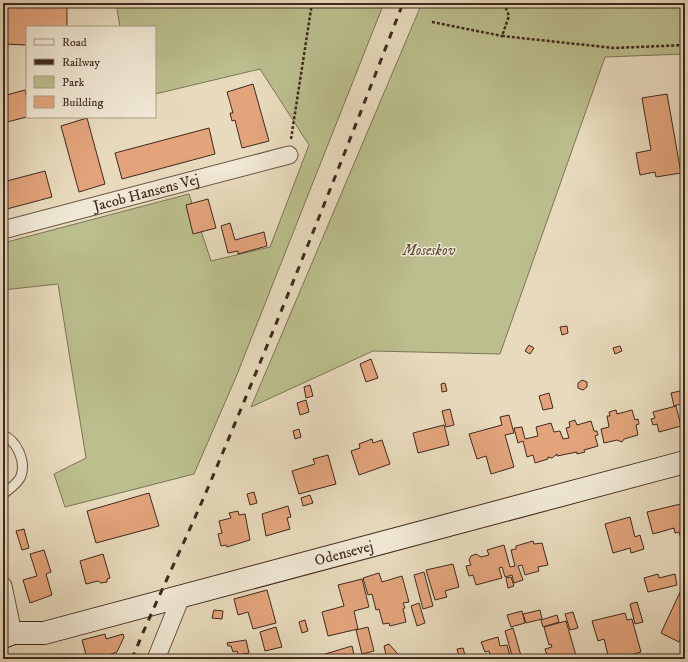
<svg xmlns="http://www.w3.org/2000/svg" width="688" height="662" font-family="'IM FELL DW Pica',serif">
<style>
.green{fill:#bbbe8d;stroke:#7d7456}
.building{fill:#e3a47c;stroke:#3f291e}
.lines{fill:none;stroke-linecap:round;stroke-linejoin:round}
.lane-casing{stroke:#695646;stroke-width:11}
.street-casing{stroke:#695646;stroke-width:19}
.secondary-casing{stroke:#3f291e;stroke-width:24}
.path{stroke:#3f291e;stroke-width:2.5;stroke-dasharray:3 2;stroke-linecap:butt}
.lane{stroke:#f0e8d4;stroke-width:9}
.street{stroke:#f0e8d4;stroke-width:17}
.secondary{stroke:#f0e8d4;stroke-width:22}
.rail{stroke:#3f291e;stroke-width:3;stroke-dasharray:7 7;stroke-linecap:butt}
.labels{text-anchor:middle;dominant-baseline:central;stroke-width:3;stroke-linejoin:round;paint-order:stroke}
.street-label{font-size:15px;fill:#3f291e;stroke:#f0e8d4}
.park-label{font-size:15px;font-style:italic;fill:#5e4e3a;stroke:#f0e8d4}
</style>
<rect width="100%" height="100%" fill="#e8dbbd"/>
<filter id="stains"><feTurbulence type="fractalNoise" baseFrequency=".005" numOctaves="4"/><feColorMatrix values="0 0 0 0 .2 0 0 0 0 .09 0 0 0 0 .02 0 0 0 .5 -.17"/></filter>
<radialGradient id="worn" r=".72"><stop offset=".6" stop-color="#630" stop-opacity="0"/><stop offset="1" stop-color="#630" stop-opacity=".3"/></radialGradient>
<g class="green">
<path d="M116,3H384L236,377L194,474L65,507L54,474L86,458L58,284L3,290V243L189,194L211,261L270,247L309,145L260,69L155,94V27H120Z"/>
<path d="M422,3H685V54L605,57L500,354L373,351L251,407Z"/>
</g>
<g class="building">
<path d="M3,5L67,6V27H27V45L3,44Z"/>
<path d="M253,84L269,141L242,148L235,120L232,121L230,113H233L227,92Z"/>
<path d="M25,90L27,100V117L3,123V96Z"/>
<path d="M667,94L681,173L656,177L655,172L640,175L636,153L651,150L642,98Z"/>
<path d="M87,118L105,184L79,192L61,126Z"/>
<path d="M209,128L215,154L122,179L115,153Z"/>
<path d="M45,171L52,197L3,210V182Z"/>
<path d="M208,199L216,228L193,234L186,205Z"/>
<path d="M230,223L235,240L264,232L267,246L238,254V251L228,253L221,226Z"/>
<path d="M567,326L568,333L562,335L560,327Z"/>
<path d="M529,345L534,348L530,354L525,351Z"/>
<path d="M620,346L622,351L615,354L613,348Z"/>
<path d="M371,359L378,378L366,382L360,364Z"/>
<path d="M582,380L587,382V387L583,390L578,388V383Z"/>
<path d="M445,383L447,391L442,392L441,384Z"/>
<path d="M310,385L313,396L306,398L304,387Z"/>
<path d="M680,391L684,403L674,406L671,393Z"/>
<path d="M549,393L553,408L543,410L539,396Z"/>
<path d="M306,400L309,412L300,415L297,403Z"/>
<path d="M676,406L681,426L659,432L657,424L653,425L651,419L655,418L653,412Z"/>
<path d="M450,409L454,425L446,427L442,411Z"/>
<path d="M616,410L617,414L632,410L635,420L638,419L639,424L636,425L638,435L624,439L622,442L617,440L604,443L601,429L609,427L607,416H610L609,412Z"/>
<path d="M509,415L514,433L505,435L514,467L491,474L486,456L477,459L469,434L502,425L500,417Z"/>
<path d="M575,420L577,425L591,421L594,431H597L598,435L595,436L598,446L584,450L585,452L577,454V452L557,456V454L552,458L548,457V459L535,463L533,455L527,457L523,441L518,443L514,428L522,427L525,439L538,436L536,427L551,423L554,432L560,431L563,439L569,438L566,428L570,427L569,422Z"/>
<path d="M444,425L449,445L418,453L413,433Z"/>
<path d="M299,429L301,437L295,439L293,431Z"/>
<path d="M372,439L373,443L382,440L390,464L359,475L351,451L360,448L359,444Z"/>
<path d="M328,455L336,484L299,494L292,471L315,464L313,459Z"/>
<path d="M254,492L257,503L250,505L247,494Z"/>
<path d="M149,493L159,526L96,543L87,511Z"/>
<path d="M310,495L313,503L303,506L301,498Z"/>
<path d="M685,503V552L679,532L675,533L674,528L653,534L647,512Z"/>
<path d="M288,506L291,517L287,518L290,529L266,536L262,514Z"/>
<path d="M238,511L239,515L245,514L250,540L227,547L226,545L221,546L218,534L222,533L219,521L231,518L229,513Z"/>
<path d="M630,517L635,537L640,535L644,549L631,553L630,548L613,553L605,524Z"/>
<path d="M24,529L29,548L22,550L16,531Z"/>
<path d="M533,541L534,544L542,543L548,565L538,567L539,571L525,575L522,565L518,566L523,580L514,583L512,575L505,577L502,567L499,568L502,578L476,585L473,575L469,576L466,566L471,565L469,560L471,556L476,554L481,557L489,555L487,550L504,545L510,567L515,566L511,550L516,549V546Z"/>
<path d="M44,550L51,572L46,574L52,595L30,603L23,580L37,576L30,554Z"/>
<path d="M103,554L110,578L107,579V582L101,583L98,581L86,584L80,561Z"/>
<path d="M453,564L459,587L445,591L447,597L435,600L426,570Z"/>
<path d="M424,572L433,606L423,609L414,575Z"/>
<path d="M379,573L382,582L402,576L409,602L403,603L405,608L403,609L406,622L390,626L389,623L383,624L379,609L376,610L372,594L368,595L363,578Z"/>
<path d="M658,574L659,578L675,574L677,585L648,592L644,578Z"/>
<path d="M511,577L514,586L508,588L506,578Z"/>
<path d="M362,579L369,607L354,611L358,629L328,636L322,612L344,606L338,585Z"/>
<path d="M682,588L685,589V628L679,642L661,633Z"/>
<path d="M267,590L276,623L253,629L248,612L238,615L234,599Z"/>
<path d="M637,602L643,622L635,624L630,604Z"/>
<path d="M419,603L425,623L417,626L411,606Z"/>
<path d="M214,610L223,611L222,619L212,618Z"/>
<path d="M540,610L542,619L526,623L523,614Z"/>
<path d="M522,611L525,623L511,627L507,615Z"/>
<path d="M573,612L578,628L570,630L565,614Z"/>
<path d="M625,613L627,620L632,619L641,652L616,659H609L604,639L598,641L592,621Z"/>
<path d="M557,615L559,622L543,627L541,620Z"/>
<path d="M305,620L308,631L302,633L299,622Z"/>
<path d="M566,621L577,659H548L545,649L552,647L551,644L549,645L544,627Z"/>
<path d="M276,627L282,647L265,651L260,632Z"/>
<path d="M368,627L374,651L362,654L356,630Z"/>
<path d="M513,628L522,659H513L505,631Z"/>
<path d="M105,634L106,639L123,634L124,637L117,652L105,656L106,659H87L82,640Z"/>
<path d="M498,637L500,646L507,645L511,659H491L489,651L485,652L481,642Z"/>
<path d="M246,640L249,653L238,655L237,651L233,652L231,646H228L227,643Z"/>
<path d="M389,644L397,653L399,658L387,659L384,646Z"/>
<path d="M352,646L355,659H326L325,654Z"/>
<path d="M463,648L465,655L459,656L457,649Z"/>
</g>
<g class="lines">
<g class="lane-casing">
<path id="lane" d="M3,435C17,441 26,461 21,476C18,484 9,489 3,494"/>
</g>
<g class="street-casing">
<g id="street">
<path id="s1" d="M3,230L289,155"/>
<path d="M3,586L13,633"/>
<path d="M156,659L181,597"/>
</g>
</g>
<g class="secondary-casing">
<g id="secondary">
<path id="s2" d="M3,637L13,633H44L685,462"/>
</g>
</g>
<g class="path">
<path d="M504,3L509,16L502,36L614,48L685,45"/>
<path d="M432,22L502,36"/>
<path d="M291,139L312,3"/>
</g>
<use href="#lane" class="lane"/>
<use href="#street" class="street"/>
<use href="#secondary" class="secondary"/>
<path class="rail" d="M132,659C156,600 185,542 210,483C277,324 341,164 403,3"/>
</g>
<g class="labels">
<g class="street-label">
<text stroke="none"><textPath href="#s1" startOffset="148">Jacob Hansens Vej</textPath></text>
<text stroke="none"><textPath href="#s2" startOffset="352">Odensevej</textPath></text>
</g>
<g class="park-label">
<text x="429" y="250">Moseskov</text>
</g>
</g>
<rect width="688" height="662" fill="none" stroke="#e8dbbd" stroke-width="16"/>
<rect x="4" y="4" width="680" height="654" fill="none" stroke="#3f291e" stroke-width="2"/>
<rect x="8" y="8" width="672" height="646" fill="none" stroke="#3f291e"/>
<rect x="26" y="26" width="130" height="92" fill="#f0e8d4" stroke="#a99c8b"/>
<rect x="34" y="39" width="20" height="6" fill="#f0e8d4" stroke="#a99c8b"/>
<text x="62" y="46" font-size="12" fill="#3f291e">Road</text>
<rect x="34" y="59" width="20" height="6" fill="#3f291e" stroke="#a99c8b"/>
<text x="62" y="66" font-size="12" fill="#3f291e">Railway</text>
<rect x="34" y="76" width="20" height="12" fill="#bbbe8d" stroke="#a99c8b"/>
<text x="62" y="86" font-size="12" fill="#3f291e">Park</text>
<rect x="34" y="96" width="20" height="12" fill="#e3a47c" stroke="#a99c8b"/>
<text x="62" y="106" font-size="12" fill="#3f291e">Building</text>
<rect width="100%" height="100%" filter="url(#stains)"/>
<rect width="100%" height="100%" fill="url(#worn)"/>
</svg>
